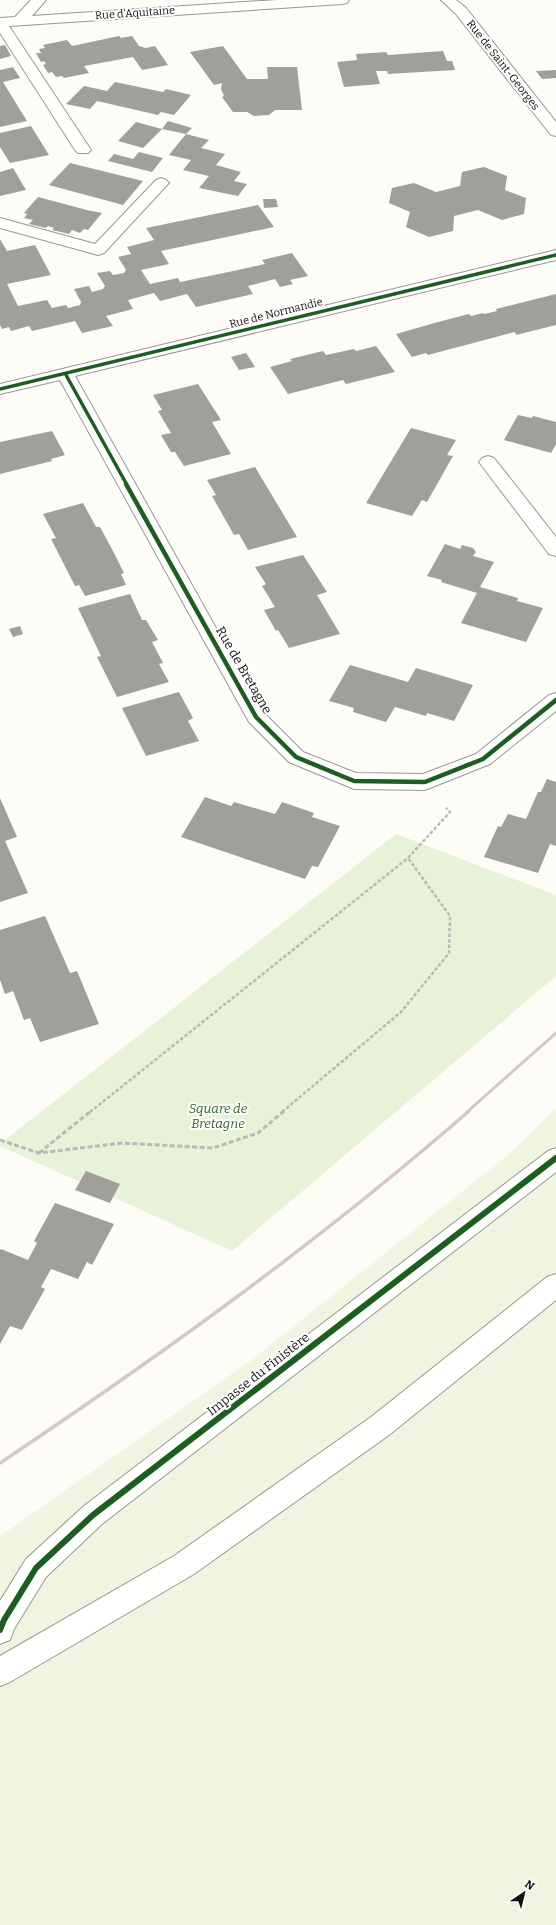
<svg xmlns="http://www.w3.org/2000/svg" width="556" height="1925" font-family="Bitter,serif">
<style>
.green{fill:#e7f2d8}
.pitch{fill:#f0f5e2}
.building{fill:#a19f9c}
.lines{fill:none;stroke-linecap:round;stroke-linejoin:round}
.street-casing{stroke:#979795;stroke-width:2}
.path-far1{stroke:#b9b9b8;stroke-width:2.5;stroke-dasharray:3.5 2;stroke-linecap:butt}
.path{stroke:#b9b9b8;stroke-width:3;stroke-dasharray:5 2.5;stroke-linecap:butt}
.street{fill:#fffffe;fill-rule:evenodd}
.rail-far1{stroke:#d8c7c7;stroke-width:3}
.rail{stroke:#d8c7c7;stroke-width:3.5}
.cycleway-far2-casing{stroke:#fff;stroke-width:5.5}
.cycleway-far1-casing{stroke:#fff;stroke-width:7}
.cycleway-casing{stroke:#fff;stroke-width:8}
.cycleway-far2{stroke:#1b5e20;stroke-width:3.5}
.cycleway-far1{stroke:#1b5e20;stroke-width:4.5}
.cycleway{stroke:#1b5e20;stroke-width:6}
.labels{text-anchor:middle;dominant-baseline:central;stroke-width:4;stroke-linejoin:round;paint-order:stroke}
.far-street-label{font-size:11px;fill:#111;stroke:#fff}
.street-label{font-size:13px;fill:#111;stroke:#fff}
.park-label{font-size:13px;font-style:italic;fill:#316722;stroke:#fff}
</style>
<rect width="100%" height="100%" fill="#fdfcf7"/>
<path class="green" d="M396,834L556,895V976L232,1251L0,1146V1144Z"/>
<path class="pitch" d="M556,1109V1925H0V1536L253,1359L509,1154Z"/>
<g class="building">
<path d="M119,36L121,38L132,36L139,46L146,48L155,46L168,65L142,70L133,57L84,66L89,73L64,78L62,76L56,77L52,72L48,73L43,65L46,64L44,61L41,62L36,53H41L39,49L45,48L43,45L67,40L72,46Z"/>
<path d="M5,45L11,56L0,59V46Z"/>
<path d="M223,46L247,79H268L267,67H297L302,110H275L269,115L254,116L247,112H233L222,97L224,96L221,89L222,83L214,85L190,52Z"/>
<path d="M443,51L447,61H452L455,70L388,74L387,71H376L380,84L344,87L337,62L357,60L356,54L386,52L388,55Z"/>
<path d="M13,67L20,78L3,82L27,121L0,127V70Z"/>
<path d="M556,70V78L542,79L536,71Z"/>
<path d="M115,82L163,92L166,89L191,95L174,115L161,112L158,115L97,101L90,109L66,104L84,86L107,91Z"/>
<path d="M168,121L192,128L186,134L162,129Z"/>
<path d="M136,122L162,129L143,148L118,141Z"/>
<path d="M31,126L49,155L10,163L0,147V133Z"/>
<path d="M186,134L209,140L201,148L225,154L216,165L241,172L234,181L247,184L238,196L199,188L209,176L183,170L191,160L169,155Z"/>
<path d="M139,152L163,158L152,172L108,161L114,154L133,159Z"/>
<path d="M70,163L143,181L123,205L49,185Z"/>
<path d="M484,167L507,176L505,190L526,198L524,214L502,220L478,210L454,216L453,231L429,237L406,227L410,212L389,203L392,188L414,183L436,192L460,186L462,172Z"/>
<path d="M13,168L26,190L0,196V172Z"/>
<path d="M38,197L87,210L102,213L88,230L84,229L80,233L72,230L69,234L52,230L54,228L48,226L46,228L29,224L33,220L24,218L27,214L24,213Z"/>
<path d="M263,199H276L278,207L264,208Z"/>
<path d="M258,205L274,227L161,251L169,264L141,270L150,284L178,278L180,282L238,270L265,264L262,260L292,253L308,276L290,280L293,284L280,287L275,279L248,286L253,294L196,307L187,294L160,301L154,293L128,300L133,309L106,316L113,326L82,333L75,321L32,331L29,326L11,331L9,327L2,329L0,325V239L7,251L35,245L51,275L7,284L18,306L47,300L52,308L66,305L68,308L80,305L81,302L74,289L89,286L92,292L103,289L105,286L97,273L110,271L113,275L124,273L126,270L118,257L131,254L127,247L154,240L146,228Z"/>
<path d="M556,294V325L516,335L515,332L428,355L426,353L412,357L396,334L438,322L469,314L471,316L483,313L484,314L497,311L496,309Z"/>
<path d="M376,346L395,372L346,384L343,380L288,394L270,367L292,361L290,359L323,351L326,355L354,349L356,351Z"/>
<path d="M246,353L255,367L239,370L231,357Z"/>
<path d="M198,384L221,420L212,422L231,454L184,466L175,452H171L161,435L171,433L158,411L162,410L153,395Z"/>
<path d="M518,415L532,418L533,416L556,422V444L551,453L504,440Z"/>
<path d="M411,428L456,440L447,455L453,456L427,502L422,500L412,516L366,503Z"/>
<path d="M52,431L65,455L51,459L52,461L0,474V442Z"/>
<path d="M255,467L297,537L248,550L239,534L234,535L212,496L216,495L207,480Z"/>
<path d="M83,503L96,527H100L112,549L124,573L121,574L126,585L85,596L79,585L75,586L51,539L56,538L43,514Z"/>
<path d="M445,544L460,549L462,545L473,548L476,552L473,556L494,562L480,587L518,598L517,601L543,608L526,642L461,623L477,593L441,582L442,580L427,576Z"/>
<path d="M303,555L327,592L317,595L340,634L289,648L278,630L276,631L264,610L275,607L262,586L266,584L255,567Z"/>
<path d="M130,594L142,620H146L158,640L152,642L163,663L159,664L169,682L117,697L97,657L101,656L78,608Z"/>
<path d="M20,626L23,634L13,637L9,629Z"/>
<path d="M350,665L408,682L416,668L473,685L454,721L427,713L426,716L395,707L386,722L353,712L354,708L329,701Z"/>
<path d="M179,692L193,718L188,721L199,741L146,756L122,708Z"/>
<path d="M547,779L556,782V846L550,844L538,873L484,857L498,826L501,827L508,814L526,819L538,792H541Z"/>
<path d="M205,797L231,806L234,802L275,814L282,802L314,813L312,817L340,826L318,867L312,866L305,879L181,837Z"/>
<path d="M0,798L17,837L5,841L28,893L0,902Z"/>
<path d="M45,916L70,973L77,971L99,1024L40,1042L30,1018L24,1020L13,991L5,994L0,980V930Z"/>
<path d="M86,1171L120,1184L110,1203L75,1190Z"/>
<path d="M55,1203L114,1224L92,1265L87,1262L78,1279L51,1269L41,1287L45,1289L22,1330L10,1326L0,1344V1250L1,1249L28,1260L37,1243L34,1241Z"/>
</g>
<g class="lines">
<g class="street-casing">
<g id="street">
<path d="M31,0H46L32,16L277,0H349L347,3L342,4L9,26L91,150L88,153H78L75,150L0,33V18L15,17Z"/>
<path d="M441,0H456L466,8L556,122V136L551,135L456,14Z"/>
<path d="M161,178L166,180L169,183L166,186L104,253L98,255L0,228V218L95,244L156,180Z"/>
<path d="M556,250V260L75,376L263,712L303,752L356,773L423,774L476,754L549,695L556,693V711L490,764L425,790L354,789L347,786L289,762L249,722L60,380L0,394V384Z"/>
<path d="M488,456L494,458L556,537V556L549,554L482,466L479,462L482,458Z"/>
<path d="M556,1148V1172L102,1524L46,1577L14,1629L10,1640L0,1644V1601L26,1559L84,1506L548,1151Z"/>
<path d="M556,1274V1300L389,1435L194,1574L10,1682L0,1686V1656L174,1556L371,1417L547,1277Z"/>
</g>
</g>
<g class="path-far1">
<path d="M90,1112L408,858L450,812L446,808"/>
<path d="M282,1112L401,1012L449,953L450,916L408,858"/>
</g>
<g class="path">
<path d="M0,1140L39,1153L122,1143L213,1148L258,1133L284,1111"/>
<path d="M39,1153L91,1111"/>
</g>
<use href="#street" class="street"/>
<path class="rail-far1" d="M467,1112L556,1033"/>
<path class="rail" d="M0,1463C163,1354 321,1240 469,1111"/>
<g class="cycleway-far2-casing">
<g id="cycleway-far2">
<path d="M66,375L127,485"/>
<path d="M0,389L556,255"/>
</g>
</g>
<g class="cycleway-far1-casing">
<path id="cycleway-far1" d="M126,484L256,717L296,757L354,781L425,782L483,759L556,700"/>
</g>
<g class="cycleway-casing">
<path id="cycleway" d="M0,1630L4,1620L36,1568L93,1515L556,1158"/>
</g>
<use href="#cycleway-far2" class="cycleway-far2"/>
<use href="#cycleway-far1" class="cycleway-far1"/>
<use href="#cycleway" class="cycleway"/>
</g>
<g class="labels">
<g class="far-street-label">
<text transform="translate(135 13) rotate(-4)">Rue d'Aquitaine</text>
<text transform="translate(503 65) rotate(52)">Rue de Saint-Georges</text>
<text transform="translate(276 313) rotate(-14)">Rue de Normandie</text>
</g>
<g class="street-label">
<text transform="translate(244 670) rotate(60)">Rue de Bretagne</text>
<text transform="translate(258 1374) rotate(-38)">Impasse du Finistère</text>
</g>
<g class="park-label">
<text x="218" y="1108">Square de<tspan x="218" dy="15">Bretagne</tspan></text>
</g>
</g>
<g transform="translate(524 1893) rotate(35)" stroke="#ffffff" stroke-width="3" paint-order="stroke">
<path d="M0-3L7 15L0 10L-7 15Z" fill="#111111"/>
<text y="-6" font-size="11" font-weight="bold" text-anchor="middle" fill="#111111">N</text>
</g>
</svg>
